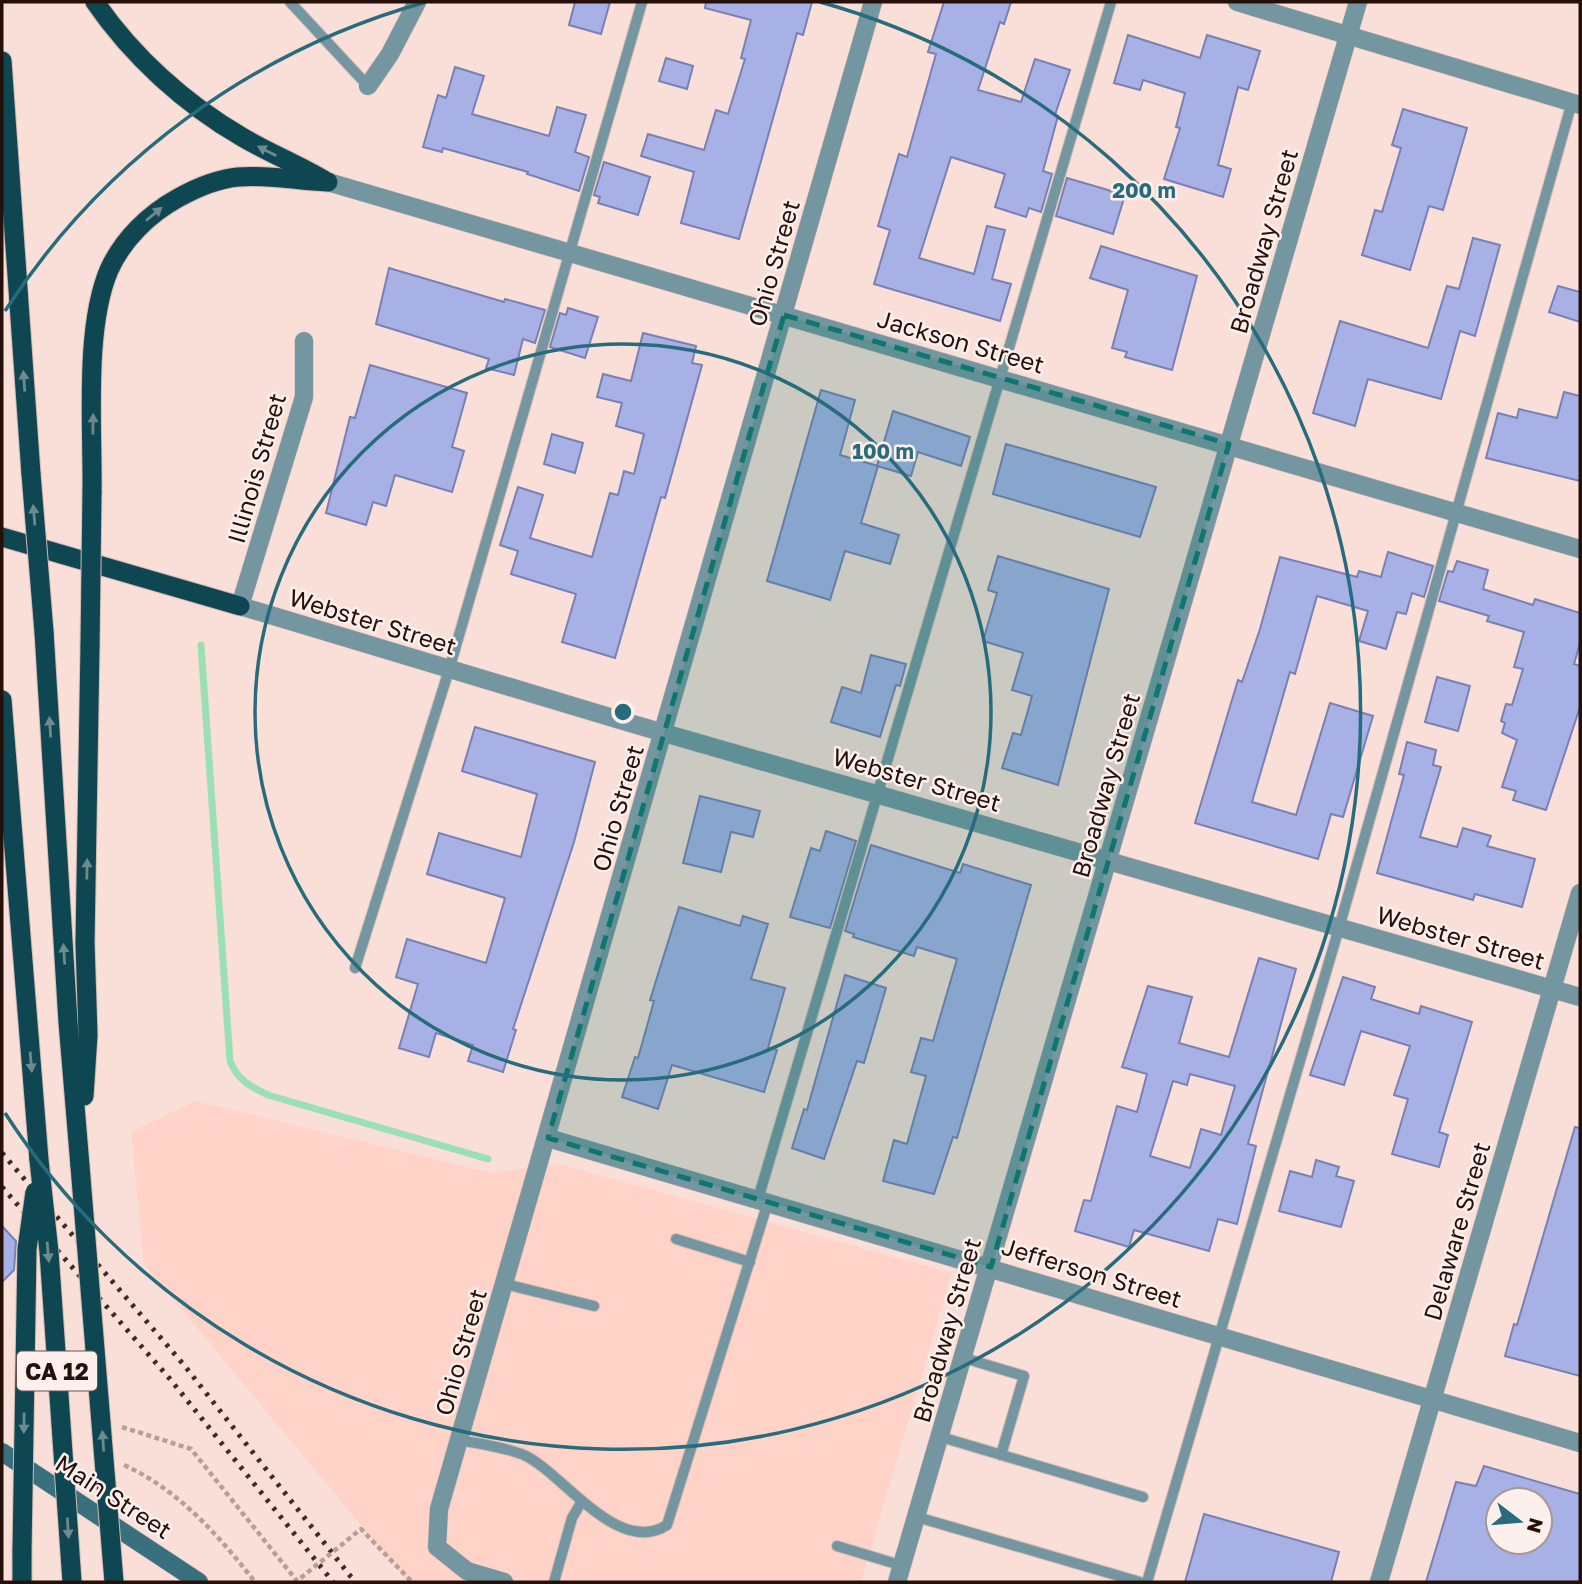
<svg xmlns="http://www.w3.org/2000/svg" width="1582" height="1584" font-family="'Golos Text',sans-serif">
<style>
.built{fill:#ffd3c7}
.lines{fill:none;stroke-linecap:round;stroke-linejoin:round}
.stream{stroke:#9bdfb4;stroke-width:7}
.building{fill:#a7b1e6;stroke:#7981b4;stroke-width:2;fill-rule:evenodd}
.service-casing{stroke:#d3bab2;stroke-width:12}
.minor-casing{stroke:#d3bab2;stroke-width:19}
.tertiary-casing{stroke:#d3bab2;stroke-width:19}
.secondary-casing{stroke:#d3bab2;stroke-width:19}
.trunk-casing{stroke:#d3bab2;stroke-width:21}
.path{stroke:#b79e97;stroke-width:4.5;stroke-dasharray:5 3.5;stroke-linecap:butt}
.service{stroke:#7396a0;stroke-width:10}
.minor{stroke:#7396a0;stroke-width:18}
.tertiary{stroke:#7396a0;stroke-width:18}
.secondary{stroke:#39707d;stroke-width:18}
.trunk{stroke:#0e4652;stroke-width:19}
.rail{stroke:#412b24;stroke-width:5;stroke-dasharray:3.5 7;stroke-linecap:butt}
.trunk-bridge-casing{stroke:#d3bab2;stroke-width:21;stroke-linecap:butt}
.path-bridge{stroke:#b79e97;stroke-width:4.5;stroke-dasharray:5 3.5;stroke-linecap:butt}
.trunk-bridge{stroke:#0e4652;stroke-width:19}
.oneway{fill:#6e8a8f}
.marked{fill:#0f766e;fill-opacity:0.2;stroke:#0f766e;stroke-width:5;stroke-dasharray:14 9;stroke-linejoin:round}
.ring{fill:none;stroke:#276c7c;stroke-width:3.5}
.labels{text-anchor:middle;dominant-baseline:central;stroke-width:5;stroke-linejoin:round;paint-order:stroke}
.shield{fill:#fdefeb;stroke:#66534e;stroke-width:2}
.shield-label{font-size:23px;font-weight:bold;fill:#26100a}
.street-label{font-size:24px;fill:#26100a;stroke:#fdefeb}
.centre{fill:#276c7c;stroke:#fdefeb;stroke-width:3.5}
.ring-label{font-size:21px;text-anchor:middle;font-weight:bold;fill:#276c7c;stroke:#fdefeb;stroke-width:5;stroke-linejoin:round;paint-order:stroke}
</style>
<rect width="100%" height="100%" fill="#f9dfd7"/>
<path class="built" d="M195,1101L492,1173L559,1164L952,1273L861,1582H408L144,1264L131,1132Z"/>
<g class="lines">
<path class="stream" d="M201,645L230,1061C238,1080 249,1086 268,1095L488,1159"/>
</g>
<g class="building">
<path d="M575,2H610L601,34L569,25Z"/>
<path d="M706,2H812L803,35L797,33L739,239L681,223L694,172L641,156L648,134L704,150L716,110L728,114L745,59L741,58L751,20L705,8Z"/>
<path d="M944,2H1011L1004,24L1000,22L978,90L1021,102L1035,59L1070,70L1055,115L1058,116L1043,171L1052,174L1041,212L1029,208L1026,217L995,207L1005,174L951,157L919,258L974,274L987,226L1005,230L992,279L1011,284L1000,321L874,284L890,230L878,226L899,154L907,157L936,54L928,52Z"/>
<path d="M1128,35L1200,58L1207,35L1260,51L1248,90L1238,87L1218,165L1231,169L1223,197L1164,179L1180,128L1176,127L1185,93L1143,80L1140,90L1114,83Z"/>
<path d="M666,58L693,66L687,89L659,81Z"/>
<path d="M455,67L484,76L472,114L549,136L557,107L586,115L575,152L589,157L579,191L527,174L528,172L443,148L442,152L423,147L438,95L446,98Z"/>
<path d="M1403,109L1467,128L1443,210L1429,206L1410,270L1362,255L1375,210L1382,212L1401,148L1392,145Z"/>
<path d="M604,162L650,177L638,215L598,203L600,197L594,195Z"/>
<path d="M1067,178L1125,195L1113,234L1056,216Z"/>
<path d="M1473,238L1500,245L1475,336L1460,331L1441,399L1368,379L1355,426L1313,413L1340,321L1428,348L1447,286L1459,289Z"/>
<path d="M1101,246L1197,276L1172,370L1125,357L1127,352L1112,348L1128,290L1090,278Z"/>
<path d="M389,268L504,302L505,299L545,310L535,343L523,339L514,375L486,368L489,359L376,324Z"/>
<path d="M1558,286L1580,292V322L1549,312Z"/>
<path d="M568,308L598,317L585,358L550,347L560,313L566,315Z"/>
<path d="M643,333L696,346L692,363L702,365L665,498L661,497L615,658L562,642L576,594L511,574L518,551L500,545L518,487L543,495L530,538L592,557L610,493L618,495L624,471L634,474L644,434L616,426L622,403L597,397L603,374L631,381Z"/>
<path d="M370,365L467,393L452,447L464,451L452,492L395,475L386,506L373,502L366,525L326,513L350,417L355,418Z"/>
<path d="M821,390L855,400L840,455L878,466L861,523L899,535L890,564L845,551L830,600L767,581Z"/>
<path d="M1564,392L1580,396V481L1486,458L1498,413L1517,418L1519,409L1557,418Z"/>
<path d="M893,411L970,437L961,466L918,452L911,476L877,466Z"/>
<path d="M552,434L583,443L575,473L544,464Z"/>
<path d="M1006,444L1156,487L1140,537L993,494Z"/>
<path d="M1388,552L1433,566L1424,597L1412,593L1406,614L1397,612L1386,649L1359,641L1368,611L1317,596L1295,674L1290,672L1252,802L1296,815L1330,703L1373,716L1343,817L1331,814L1318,859L1195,823L1238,680L1242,682L1260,629L1280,557L1357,577L1359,571L1381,577Z"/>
<path d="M998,556L1109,589L1058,785L1002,768L1013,733L1021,735L1032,696L1012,690L1023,653L983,641L997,593L988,590Z"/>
<path d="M1457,561L1488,570L1483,589L1533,605L1535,599L1580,613V643L1574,664L1580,666V707L1546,810L1513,800L1516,791L1502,787L1517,740L1502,733L1505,723L1501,721L1506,704L1512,705L1523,669L1514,667L1524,632L1487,621L1489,616L1439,601L1448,571L1453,572Z"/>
<path d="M871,655L906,664L900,686L896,685L880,737L831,722L842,687L861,693Z"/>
<path d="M1437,677L1470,686L1458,731L1425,722Z"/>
<path d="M475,727L595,762L574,842L513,1029L516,1030L503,1072L468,1061L473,1045L436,1033L429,1057L399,1048L418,984L396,977L407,939L486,963L505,898L427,874L439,833L521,857L537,794L462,771Z"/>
<path d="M1407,742L1436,750L1433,765L1441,767L1420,837L1457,847L1463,828L1491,836L1487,846L1535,859L1522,907L1475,894L1473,900L1377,873L1404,775L1399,774Z"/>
<path d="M700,796L760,811L753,837L731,832L721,872L683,863Z"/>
<path d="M826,831L856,841L830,928L790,917L811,848L820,851Z"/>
<path d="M871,845L960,873L963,864L1031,885L957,1138L953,1137L934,1194L883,1181L894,1140L907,1144L926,1076L911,1072L921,1038L933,1041L957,959L917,947L914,956L853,937L854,934L845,931Z"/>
<path d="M679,907L740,926L743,916L768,924L751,979L785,988L768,1048L777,1050L764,1092L672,1065L658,1109L622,1097L635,1057L638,1058L654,1001L650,1000Z"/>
<path d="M1259,958L1296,969L1248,1144L1256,1146L1237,1224L1218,1219L1209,1251L1134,1230L1129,1247L1075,1231L1084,1200L1091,1201L1117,1106L1137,1112L1147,1074L1122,1067L1148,986L1192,997L1179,1043L1229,1057ZM1190,1074L1235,1086L1221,1135L1201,1129L1190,1168L1150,1156L1173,1081L1187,1085Z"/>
<path d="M845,975L886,988L864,1063L857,1061L824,1159L792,1148L804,1109L807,1110Z"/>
<path d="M1343,977L1375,987L1371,999L1419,1014L1421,1006L1472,1022L1439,1132L1448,1135L1439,1167L1392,1154L1408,1099L1394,1095L1410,1046L1361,1031L1344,1085L1310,1075Z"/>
<path d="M1575,1127L1580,1128V1376L1505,1356L1514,1324L1517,1325Z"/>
<path d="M1316,1160L1339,1167L1336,1176L1354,1181L1341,1227L1279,1211L1290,1171L1312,1177Z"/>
<path d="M2,1226L16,1241L14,1270L2,1282Z"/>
<path d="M1484,1466L1580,1494V1582H1426L1456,1482L1476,1486ZM1498,1500H1540V1542H1498Z"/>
<path d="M1204,1514L1339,1552L1331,1582H1185Z"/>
</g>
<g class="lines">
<g class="service-casing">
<g id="service">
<path d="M290,2L368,86"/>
<path d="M355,968L449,670L642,2"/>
<path d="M758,1199L1111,2"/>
<path d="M676,1239L750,1262"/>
<path d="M505,1284L594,1306"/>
<path d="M964,1358L1024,1376L1001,1455"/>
<path d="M941,1437L1143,1497"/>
<path d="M460,1440C480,1444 505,1447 524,1455C563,1473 618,1557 667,1525L768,1202"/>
<path d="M917,1517L1140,1582"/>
<path d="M837,1546L903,1566"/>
<path d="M554,1582L572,1518L582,1501"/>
<path d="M1147,1582L1339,928L1572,102"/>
</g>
</g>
<g class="minor-casing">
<g id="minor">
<path d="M1237,2L1580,105"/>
<path d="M368,86L390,54L417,2"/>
<path d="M240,606L304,397V341"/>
<path d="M548,1138L1580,1443"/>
<path d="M504,1582L467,1571L437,1547L439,1509L873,2"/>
<path d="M897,1582L1358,2"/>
<path d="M1379,1582L1580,893"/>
</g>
</g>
<g class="tertiary-casing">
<g id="tertiary">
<path d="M328,182L1580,549"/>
<path d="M240,606L633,724L1580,997"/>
</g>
</g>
<g class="secondary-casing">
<path id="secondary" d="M2,1452L199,1582"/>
</g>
<g class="trunk-casing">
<g id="trunk">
<path d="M95,2C132,56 185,104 242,137C269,153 297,164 324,180"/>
<path d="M2,61L31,474"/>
<path d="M92,492C93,427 84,329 109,270C123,239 149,214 178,198C196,188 217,179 238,177C268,174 297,181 328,182"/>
<path d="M2,537L240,606"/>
<path d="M44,632L68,1022L80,1166"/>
<path d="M2,700L39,1160"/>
<path d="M84,1096L88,1035L85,943L90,646"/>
<path d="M22,1582V1551"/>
</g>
</g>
<path class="path" d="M124,1465C179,1490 219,1536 255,1582"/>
<use href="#service" class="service"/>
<use href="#minor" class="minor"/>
<use href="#tertiary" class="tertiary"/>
<use href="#secondary" class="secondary"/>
<use href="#trunk" class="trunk"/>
<g class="rail">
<path d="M2,1153L184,1365L355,1582"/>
<path d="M2,1187L170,1379L333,1582"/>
</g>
<g class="trunk-bridge-casing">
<g id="trunk-bridge">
<path d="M31,474L44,632"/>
<path d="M90,646L92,492"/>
<path d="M39,1160L49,1252L72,1582"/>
<path d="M80,1166L114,1582"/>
<path d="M22,1551L27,1249L35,1192"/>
</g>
</g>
<path class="path-bridge" d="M122,1427L191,1449L297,1581L361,1529L412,1582"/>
<use href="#trunk-bridge" class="trunk-bridge"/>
</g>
<defs><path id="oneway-solid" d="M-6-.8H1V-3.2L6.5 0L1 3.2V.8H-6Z" transform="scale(1.75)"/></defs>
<g class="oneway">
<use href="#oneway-solid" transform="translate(267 151) rotate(-153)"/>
<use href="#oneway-solid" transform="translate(154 214) rotate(-40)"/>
<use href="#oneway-solid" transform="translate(24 381) rotate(-94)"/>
<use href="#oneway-solid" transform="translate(93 424) rotate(-89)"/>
<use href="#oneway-solid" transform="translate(34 515) rotate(-95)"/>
<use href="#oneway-solid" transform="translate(50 727) rotate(-94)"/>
<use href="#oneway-solid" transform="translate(87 869) rotate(-89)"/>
<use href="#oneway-solid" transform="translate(64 954) rotate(-94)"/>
<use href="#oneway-solid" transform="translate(31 1062) rotate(85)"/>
<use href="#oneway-solid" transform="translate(48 1252) rotate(85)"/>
<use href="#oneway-solid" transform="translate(24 1423) rotate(91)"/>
<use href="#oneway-solid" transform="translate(103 1441) rotate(-94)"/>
<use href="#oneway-solid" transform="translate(68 1528) rotate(86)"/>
</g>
<path class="marked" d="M784,315L1229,444L991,1267L548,1138Z"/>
<g class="ring">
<circle cx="623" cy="712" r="368"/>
<path d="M5 311A737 737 0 0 1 426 2M820 2A737 737 0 1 1 5 1113"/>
</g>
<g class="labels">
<rect class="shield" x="17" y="1351.5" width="80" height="39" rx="5"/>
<g class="shield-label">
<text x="57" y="1371">CA 12</text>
</g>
<g class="street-label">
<text transform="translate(1263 241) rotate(-74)">Broadway Street</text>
<text transform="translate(773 263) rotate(-74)">Ohio Street</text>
<text transform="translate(961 341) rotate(16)">Jackson Street</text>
<text transform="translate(256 468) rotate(-74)">Illinois Street</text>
<text transform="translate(373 621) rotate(17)">Webster Street</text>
<text transform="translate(917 779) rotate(16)">Webster Street</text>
<text transform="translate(1105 785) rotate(-74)">Broadway Street</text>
<text transform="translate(617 808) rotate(-74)">Ohio Street</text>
<text transform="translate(1461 937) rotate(16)">Webster Street</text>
<text transform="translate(1456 1231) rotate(-74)">Delaware Street</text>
<text transform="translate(1092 1272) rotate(17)">Jefferson Street</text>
<text transform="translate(946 1330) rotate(-74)">Broadway Street</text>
<text transform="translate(460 1352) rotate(-74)">Ohio Street</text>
<text transform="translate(114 1496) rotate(33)">Main Street</text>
</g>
</g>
<circle cx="623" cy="712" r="10" class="centre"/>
<g class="ring-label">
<text x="1144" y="198">200 m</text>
<text x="883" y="459">100 m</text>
</g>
<rect width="1582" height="1584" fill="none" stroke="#26100a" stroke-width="7"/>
<g transform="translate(1519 1521) rotate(106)"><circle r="33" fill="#fdefeb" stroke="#a79691" stroke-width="2"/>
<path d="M0-5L12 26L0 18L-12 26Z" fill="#276c7c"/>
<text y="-10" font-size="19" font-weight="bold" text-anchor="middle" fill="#26100a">N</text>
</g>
</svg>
